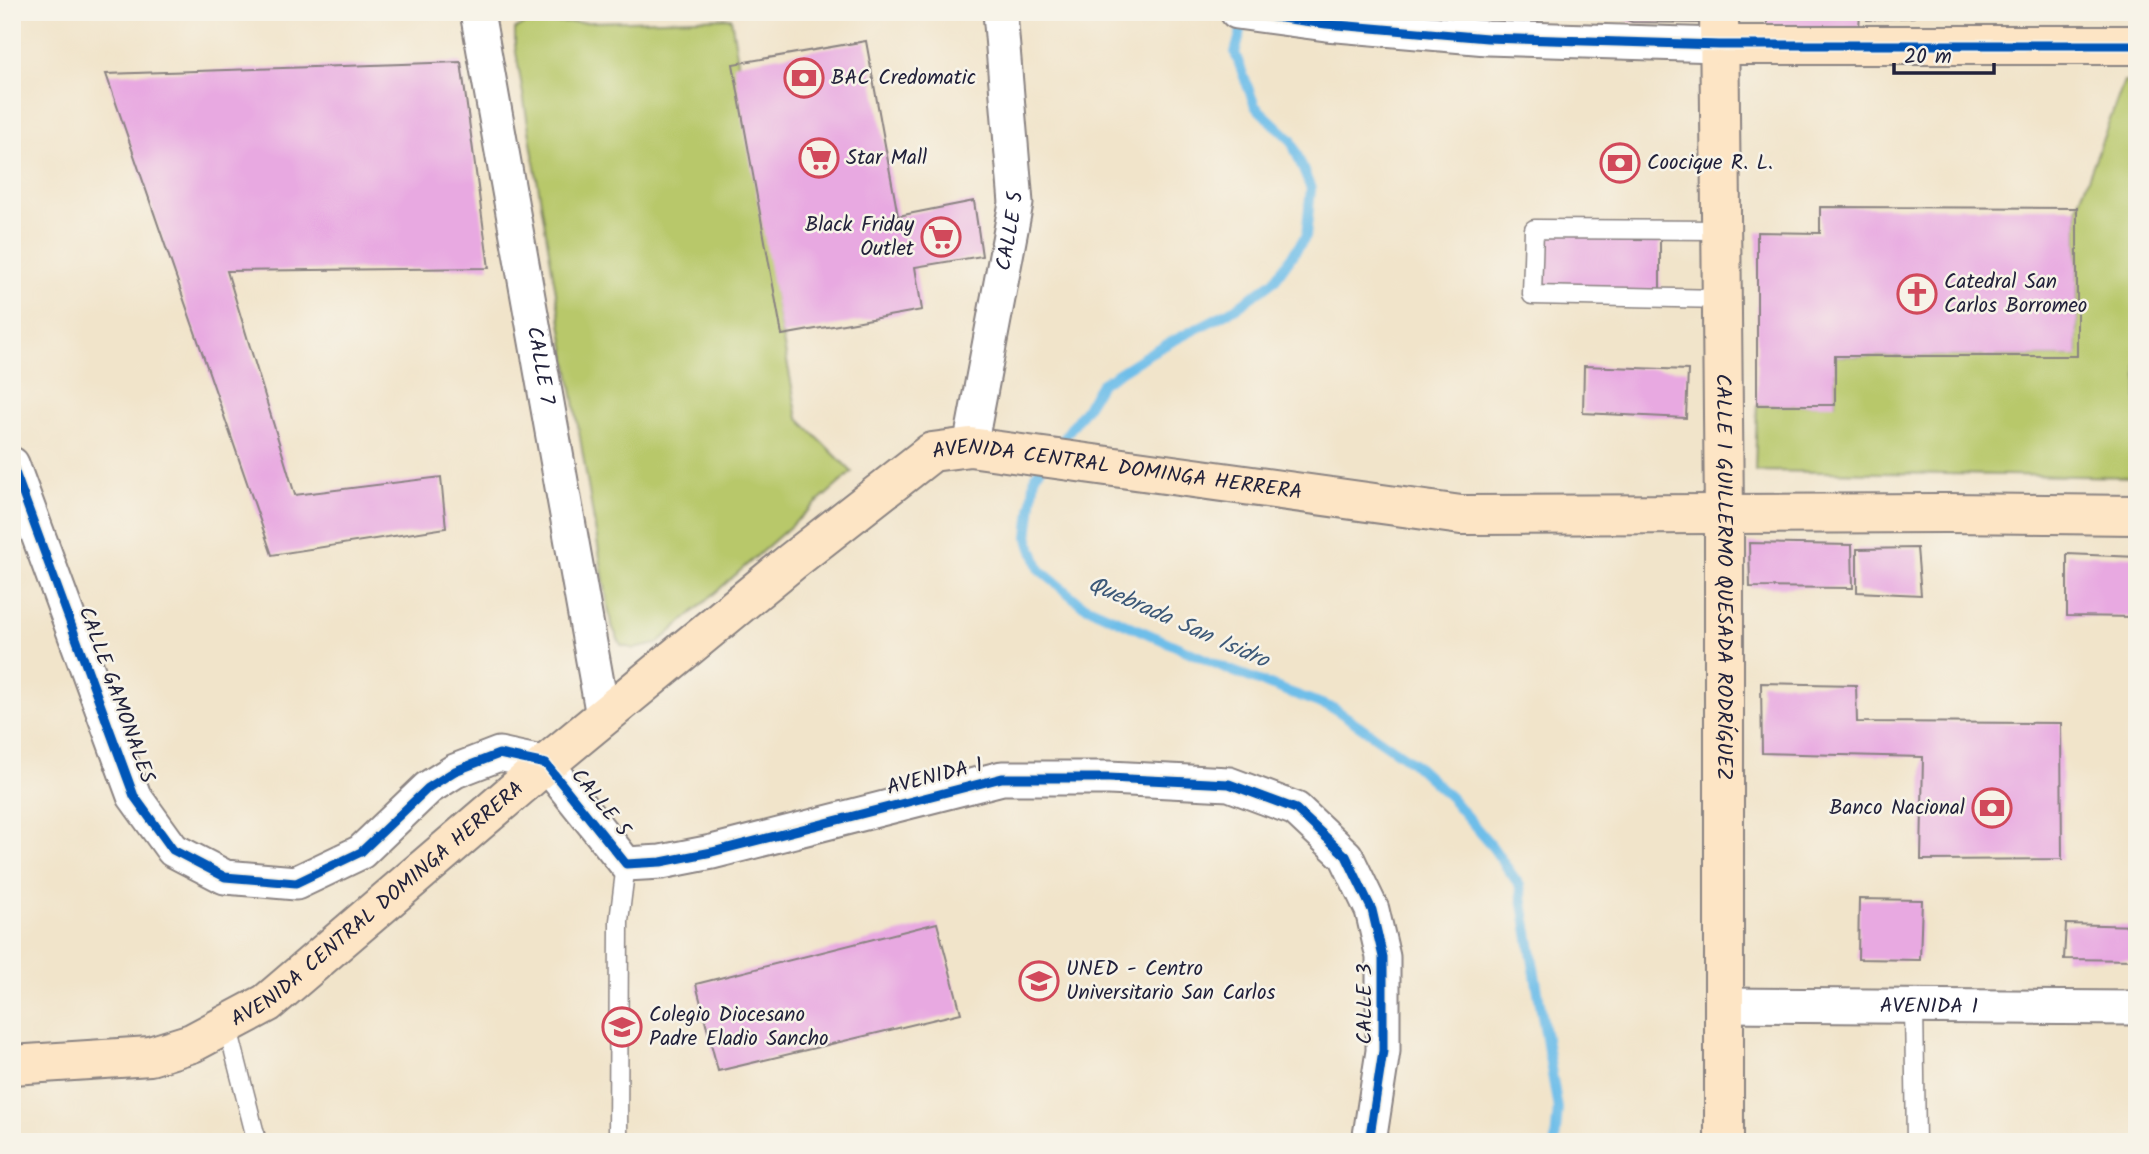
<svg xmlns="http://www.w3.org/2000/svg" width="2149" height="1154" font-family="Kalam,sans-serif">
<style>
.green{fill:#b8c86b;stroke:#6d7553;stroke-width:2}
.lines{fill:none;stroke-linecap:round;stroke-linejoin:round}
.stream{stroke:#6ebee9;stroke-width:10}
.building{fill:#e8a9e1}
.lane-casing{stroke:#8a8382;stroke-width:21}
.street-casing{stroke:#8a8382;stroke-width:37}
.secondary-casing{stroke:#8a8382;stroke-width:42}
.lane{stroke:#fff;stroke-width:18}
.street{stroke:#fff;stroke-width:33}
.secondary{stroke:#fde5c5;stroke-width:38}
.cycleway-casing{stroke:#f7f3e8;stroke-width:13}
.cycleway{stroke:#0057b8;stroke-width:9}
.labels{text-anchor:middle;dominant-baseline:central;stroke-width:5;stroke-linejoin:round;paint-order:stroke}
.poi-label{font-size:21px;fill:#22223b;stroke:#f7f3e8;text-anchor:start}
.street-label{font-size:21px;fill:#22223b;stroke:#f7f3e8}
.water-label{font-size:23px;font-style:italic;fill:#3d5978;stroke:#f7f3e8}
</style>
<rect width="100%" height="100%" fill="#f7f3e8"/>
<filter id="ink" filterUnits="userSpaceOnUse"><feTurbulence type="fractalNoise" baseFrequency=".0143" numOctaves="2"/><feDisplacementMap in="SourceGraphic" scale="14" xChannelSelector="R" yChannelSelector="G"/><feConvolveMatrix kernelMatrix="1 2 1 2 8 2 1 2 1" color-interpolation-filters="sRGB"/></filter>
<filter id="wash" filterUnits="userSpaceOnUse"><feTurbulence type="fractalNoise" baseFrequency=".00686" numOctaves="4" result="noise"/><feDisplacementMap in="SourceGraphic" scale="28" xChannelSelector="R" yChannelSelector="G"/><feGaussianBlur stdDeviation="1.57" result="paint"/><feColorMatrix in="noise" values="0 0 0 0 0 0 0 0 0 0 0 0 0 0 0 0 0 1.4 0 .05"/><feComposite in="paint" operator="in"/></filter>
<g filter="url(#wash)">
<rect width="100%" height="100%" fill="#f1e4ca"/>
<g class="green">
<path d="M731,18L782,335L798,418L852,472L657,644L634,649L621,645L611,624L515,46V29L525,24Z"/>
<path d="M2124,82H2137V477L1755,471L1757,405L1835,404V356H2077V208Z"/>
</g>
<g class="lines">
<g class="stream">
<path d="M1054,451L1086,408L1101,384L1152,352L1236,308L1274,281L1306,236L1311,189L1291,140L1255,106L1235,53L1244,20"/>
<path d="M1043,466L1035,475L1028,537L1040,570L1081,604L1232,671L1335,709L1412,762L1451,798L1491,845L1520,886L1558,1109L1555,1142"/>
</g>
</g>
<g id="blocks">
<g class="building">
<path d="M1621,12H1698V23L1632,22L1622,18Z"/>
<path d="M1767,12H1860L1859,29L1767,30Z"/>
<path d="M1866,12H1914V17L1867,20Z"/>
<path d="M866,41L898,216L974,201L982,256L915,267L922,310L782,335L733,64Z"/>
<path d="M461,62L489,268L227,271L295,495L441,477L446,528L272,555L106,74Z"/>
<path d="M1820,207L2077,208V356H1835V405H1757V232L1820,233Z"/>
<path d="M1541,226L1660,235V294L1539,297Z"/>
<path d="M1584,366L1688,370L1686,418L1583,413Z"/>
<path d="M1749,543L1852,545L1853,588L1750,587Z"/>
<path d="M1917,548L1921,595L1857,592V549Z"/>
<path d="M2067,554L2137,557V617L2067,616Z"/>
<path d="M1761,683L1856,685L1857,722L2061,723L2062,859L1921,860L1923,757L1762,753Z"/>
<path d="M1859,899L1922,900L1920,960L1858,959Z"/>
<path d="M937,923L961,1013L718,1071L696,984Z"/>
<path d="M2066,924L2137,926V960L2064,959Z"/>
</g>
</g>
</g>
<g filter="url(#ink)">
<use href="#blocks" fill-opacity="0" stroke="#8a8382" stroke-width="2"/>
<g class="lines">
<g class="lane-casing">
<g id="lane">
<path d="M1721,230L1534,229L1532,295L1722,299"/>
<path d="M1914,1006L1916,1142"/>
<path d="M227,1024L257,1142"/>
<path d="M618,1142L619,921L626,864"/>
</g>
</g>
<g class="street-casing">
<g id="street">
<path id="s1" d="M477,12L603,716"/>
<path d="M1237,12L1326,24L1487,38L1719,45"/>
<path id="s2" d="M970,447L1016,203L1000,12"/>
<path d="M12,464L134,796L173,850L225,877L296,883L361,852L428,788L455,771L499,754L546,764L626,864L661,862L712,852L1002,778H1109L1229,784L1296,809L1346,856L1372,910L1383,957V1051L1369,1142"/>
<path id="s3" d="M1723,1005L2137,1008"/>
</g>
</g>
<g class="secondary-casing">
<g id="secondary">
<path id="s4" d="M1719,12L1724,514V1142"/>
<path d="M1719,45H2137"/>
<path id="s5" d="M12,1065L150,1056L192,1043L267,1003L546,764L790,563L932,452L970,447L1461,515L1946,513L2137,515"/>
</g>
</g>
<use href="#lane" class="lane"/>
<use href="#street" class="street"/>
<use href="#secondary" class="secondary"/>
<g class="cycleway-casing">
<g id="cycleway">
<path d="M1237,12L1326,24L1487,38L1719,45H2137"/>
<path d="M12,464L134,796L173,850L225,877L296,883L361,852L428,788L455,771L499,754L546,764L626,864L661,862L712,852L1002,778H1109L1229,784L1296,809L1346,856L1372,910L1383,957V1051L1369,1142"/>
</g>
</g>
<use href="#cycleway" class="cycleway"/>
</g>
</g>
<defs>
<g id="bank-ring" transform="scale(2.0125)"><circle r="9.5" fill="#f7f3e8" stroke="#d1495b" stroke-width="1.5"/><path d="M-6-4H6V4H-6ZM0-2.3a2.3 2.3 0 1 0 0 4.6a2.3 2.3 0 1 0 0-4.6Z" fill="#d1495b"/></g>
<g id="supermarket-ring" transform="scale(2.0125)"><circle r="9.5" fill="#f7f3e8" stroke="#d1495b" stroke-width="1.5"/><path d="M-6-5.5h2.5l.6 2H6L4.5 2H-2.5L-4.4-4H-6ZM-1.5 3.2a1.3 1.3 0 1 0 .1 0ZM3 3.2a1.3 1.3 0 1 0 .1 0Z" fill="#d1495b"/></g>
<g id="church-ring" transform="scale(2.0125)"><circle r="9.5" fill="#f7f3e8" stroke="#d1495b" stroke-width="1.5"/><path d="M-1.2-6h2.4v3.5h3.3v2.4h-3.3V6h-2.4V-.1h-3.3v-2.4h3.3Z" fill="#d1495b"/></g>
<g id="university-ring" transform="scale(2.0125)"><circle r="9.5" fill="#f7f3e8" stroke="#d1495b" stroke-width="1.5"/><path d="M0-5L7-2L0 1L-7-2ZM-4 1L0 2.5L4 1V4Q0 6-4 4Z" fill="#d1495b"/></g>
<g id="school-ring" transform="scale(2.0125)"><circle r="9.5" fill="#f7f3e8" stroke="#d1495b" stroke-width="1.5"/><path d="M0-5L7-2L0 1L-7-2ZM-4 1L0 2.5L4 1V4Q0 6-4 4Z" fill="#d1495b"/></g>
</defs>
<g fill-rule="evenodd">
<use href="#bank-ring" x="804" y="78"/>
<use href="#supermarket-ring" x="819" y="158"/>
<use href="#bank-ring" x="1620" y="163"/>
<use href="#supermarket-ring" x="941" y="237"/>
<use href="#church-ring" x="1917" y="294"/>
<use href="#bank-ring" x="1992" y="808"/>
<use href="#university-ring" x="1039" y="981"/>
<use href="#school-ring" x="622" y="1027"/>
</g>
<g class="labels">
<g class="poi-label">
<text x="831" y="78">BAC Credomatic</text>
<text x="846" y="158">Star Mall</text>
<text x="1647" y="163">Coocique R. L.</text>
<text x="914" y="225" text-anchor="end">Black Friday<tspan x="914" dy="24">Outlet</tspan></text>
<text x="1944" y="282">Catedral San<tspan x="1944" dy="24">Carlos Borromeo</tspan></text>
<text x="1965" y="808" text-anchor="end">Banco Nacional</text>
<text x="1066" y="969">UNED - Centro<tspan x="1066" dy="24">Universitario San Carlos</tspan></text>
<text x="649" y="1015">Colegio Diocesano<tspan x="649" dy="24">Padre Eladio Sancho</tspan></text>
</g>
<g class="street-label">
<text stroke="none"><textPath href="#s2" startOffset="220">CALLE 5</textPath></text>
<text stroke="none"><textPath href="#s1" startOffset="359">CALLE 7</textPath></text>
<text stroke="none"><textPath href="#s5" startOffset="1318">AVENIDA CENTRAL DOMINGA HERRERA</textPath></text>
<text stroke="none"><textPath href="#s4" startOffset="565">CALLE 1 GUILLERMO QUESADA RODRÍGUEZ</textPath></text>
<text transform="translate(116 695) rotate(70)">CALLE GAMONALES</text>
<text transform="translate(935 777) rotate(-14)">AVENIDA 1</text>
<text transform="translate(600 803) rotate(51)">CALLE 5</text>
<text stroke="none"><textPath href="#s5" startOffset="415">AVENIDA CENTRAL DOMINGA HERRERA</textPath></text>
<text transform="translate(1365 1004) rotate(-90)">CALLE 3</text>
<text stroke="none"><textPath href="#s3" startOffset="206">AVENIDA 1</textPath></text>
</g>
<g class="water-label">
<text transform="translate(1178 623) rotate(24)">Quebrada San Isidro</text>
</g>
</g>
<rect width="2149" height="1154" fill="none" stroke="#f7f3e8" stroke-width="42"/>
<path d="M1894 63v10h100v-10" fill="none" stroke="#22223b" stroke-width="3.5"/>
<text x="1904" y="63" font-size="21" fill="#22223b" stroke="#f7f3e8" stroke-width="5" paint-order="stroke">20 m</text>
</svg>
